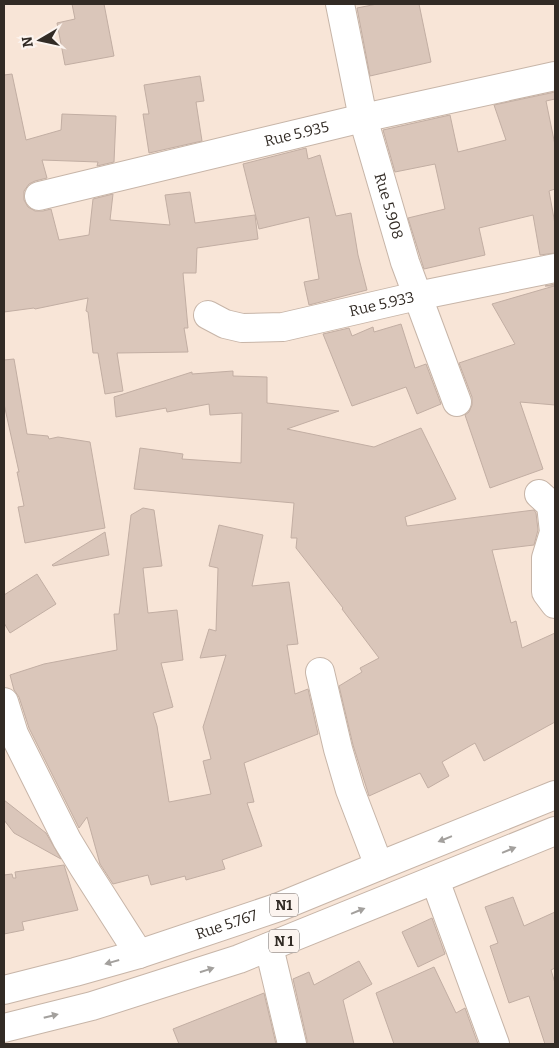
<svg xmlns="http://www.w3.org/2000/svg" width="559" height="1048" font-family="Bitter,serif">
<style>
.building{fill:#dac6ba;stroke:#c2aea3}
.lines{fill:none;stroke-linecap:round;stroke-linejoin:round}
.minor-casing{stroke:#c7b5a8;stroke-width:30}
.trunk-casing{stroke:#c7b5a8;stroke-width:30}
.minor{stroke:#fff;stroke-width:28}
.trunk{stroke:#fff;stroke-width:28}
.oneway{fill:#a3a09d}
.labels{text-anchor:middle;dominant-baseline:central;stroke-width:4;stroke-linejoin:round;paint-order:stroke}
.shield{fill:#fcf4ef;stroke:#6f6762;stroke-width:1}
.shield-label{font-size:14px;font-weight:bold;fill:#322b25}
.street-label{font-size:15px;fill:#322b25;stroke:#fcf4ef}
</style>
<rect width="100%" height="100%" fill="#f8e5d7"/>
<g class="building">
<path d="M72,4H104L114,56L65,65L57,23L75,19Z"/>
<path d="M377,4H419L431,62L370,76L357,8Z"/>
<path d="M12,74L26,140L61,130L62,114L116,116L114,162L97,166L98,162L42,160L47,178L35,181L29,184L24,191V200L28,207L35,211H43L51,209L59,240L89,235L93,199L113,194L110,220L170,225L165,195L190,192L195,223L255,215L258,239L197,248L196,273H183L188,328H184L188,352L117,353L123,391L105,394L98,353H93L88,312L86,311L88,298L35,309L34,308L4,312V75Z"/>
<path d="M200,76L204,101L196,102L202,141L149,153L143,114H149L144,85Z"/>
<path d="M555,92V99L546,101L555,145V189L549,191L555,224V253L540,255L533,215L479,228L485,255L424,269L408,218L445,209L435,164L395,172L383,130L450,115L458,152L506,140L494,105Z"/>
<path d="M306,148L308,159L320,155L336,216L351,213L358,255L367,290L309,305L304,282L319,279L309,217L259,229L243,164Z"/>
<path d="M555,284V405L520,402L543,469L490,488L465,415L469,412L472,405V397L459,363L515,344L492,304L554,286H545Z"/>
<path d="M401,324L415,368L426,364L441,404L417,414L406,387L352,406L323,334L349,328L352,336L373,327L374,332Z"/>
<path d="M14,359L27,434L48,436L49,439L58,437L90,442L105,528L25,543L18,507L24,506L17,472H19L4,404V360Z"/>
<path d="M233,371V376L267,377V403L339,411L287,429L374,447L421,428L456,499L405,517L407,526L534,510L536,513L538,530L534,545L492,550L511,623L516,621L522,648L555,633V722L484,761L475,743L442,762L449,776L428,788L420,773L369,796L353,745L339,686L362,672L360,668L379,658L342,609L343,608L296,548L297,538H291L294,503L134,489L140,448L183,454L182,459L241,463L242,413L210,415L209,404L167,412L166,408L116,417L114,397L192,372V374Z"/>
<path d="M143,508L154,510L162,566L143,568L148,613L177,610L183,660L161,663L173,707L153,713L157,726L169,802L211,794L203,761L211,759L203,727L226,655L200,658L209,629L216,631L218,568L209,566L219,525L263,535L252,586L289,582L298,644L287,645L295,694L308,689L318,734L244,763L254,802L247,803L262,846L222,860L225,869L186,880L185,876L151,885L148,875L113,884L100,864L87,817L79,828L29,728L19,697L14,690L10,675L44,664L117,650L114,614H119L131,515Z"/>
<path d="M105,532L109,555L53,566L52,565Z"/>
<path d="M37,574L56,604L10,633L4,623V595Z"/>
<path d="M4,800L46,833L61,859L14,833L4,820Z"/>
<path d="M64,865L78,910L22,922L24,930L4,934V875L12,874L13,878H16L15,872Z"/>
<path d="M513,897L524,926L555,912V968L551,970L555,983V1044H545L529,996L509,1003L490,946L498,943L485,907Z"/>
<path d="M432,918L445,954L418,967L402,932Z"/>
<path d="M359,961L372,984L343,1000L354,1044H307V1040L293,979L309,972L314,985Z"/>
<path d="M434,967L456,1013L465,1008L478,1044H394L376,993Z"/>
<path d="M264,993L276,1044H179L173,1029Z"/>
</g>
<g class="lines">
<g class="minor-casing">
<g id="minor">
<path id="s1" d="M340,4L363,118L405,262L457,402"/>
<path id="s2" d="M39,196L363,118L555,76"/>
<path id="s3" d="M208,315L225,324L242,328L283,327L417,296L555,268"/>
<path d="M539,494L551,505L554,532L546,558V592L555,604"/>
<path d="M320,672L338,749L350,790L379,866"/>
<path d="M4,702L14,734L67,840L84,868L139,954"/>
<path d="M435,880L495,1044"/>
<path d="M269,947L292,1044"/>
</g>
</g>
<g class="trunk-casing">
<g id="trunk">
<path id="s4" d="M4,990L75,972L139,954L279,907L379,866L555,795"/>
<path d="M4,1028L92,1006L239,959L555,831"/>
</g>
</g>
<use href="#minor" class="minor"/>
<use href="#trunk" class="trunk"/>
</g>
<defs><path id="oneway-solid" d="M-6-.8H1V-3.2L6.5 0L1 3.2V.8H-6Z" transform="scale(1.25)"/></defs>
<g class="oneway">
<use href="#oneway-solid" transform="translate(445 839) rotate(158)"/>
<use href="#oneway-solid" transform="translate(509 850) rotate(-22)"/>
<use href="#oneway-solid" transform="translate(358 911) rotate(-22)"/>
<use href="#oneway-solid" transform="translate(112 962) rotate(164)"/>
<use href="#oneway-solid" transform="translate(207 970) rotate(-18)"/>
<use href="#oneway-solid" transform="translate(51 1016) rotate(-14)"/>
</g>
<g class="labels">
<g class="shield">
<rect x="270" y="893.5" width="28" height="23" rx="4"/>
<rect x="269" y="929.5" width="30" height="23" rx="4"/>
</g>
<g class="shield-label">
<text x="284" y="905">N1</text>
<text x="284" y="941">N 1</text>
</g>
<g class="street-label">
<text stroke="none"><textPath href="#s2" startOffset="265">Rue 5.935</textPath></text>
<text stroke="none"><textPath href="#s1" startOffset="208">Rue 5.908</textPath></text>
<text stroke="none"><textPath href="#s3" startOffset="179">Rue 5.933</textPath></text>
<text stroke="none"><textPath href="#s4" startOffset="232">Rue 5.767</textPath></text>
</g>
</g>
<rect width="559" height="1048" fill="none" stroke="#322b25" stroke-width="10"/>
<g transform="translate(40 40) rotate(261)" stroke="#fcf4ef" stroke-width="4" paint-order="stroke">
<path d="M0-4L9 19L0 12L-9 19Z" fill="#322b25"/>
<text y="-8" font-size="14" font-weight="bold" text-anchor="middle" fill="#322b25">N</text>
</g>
</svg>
